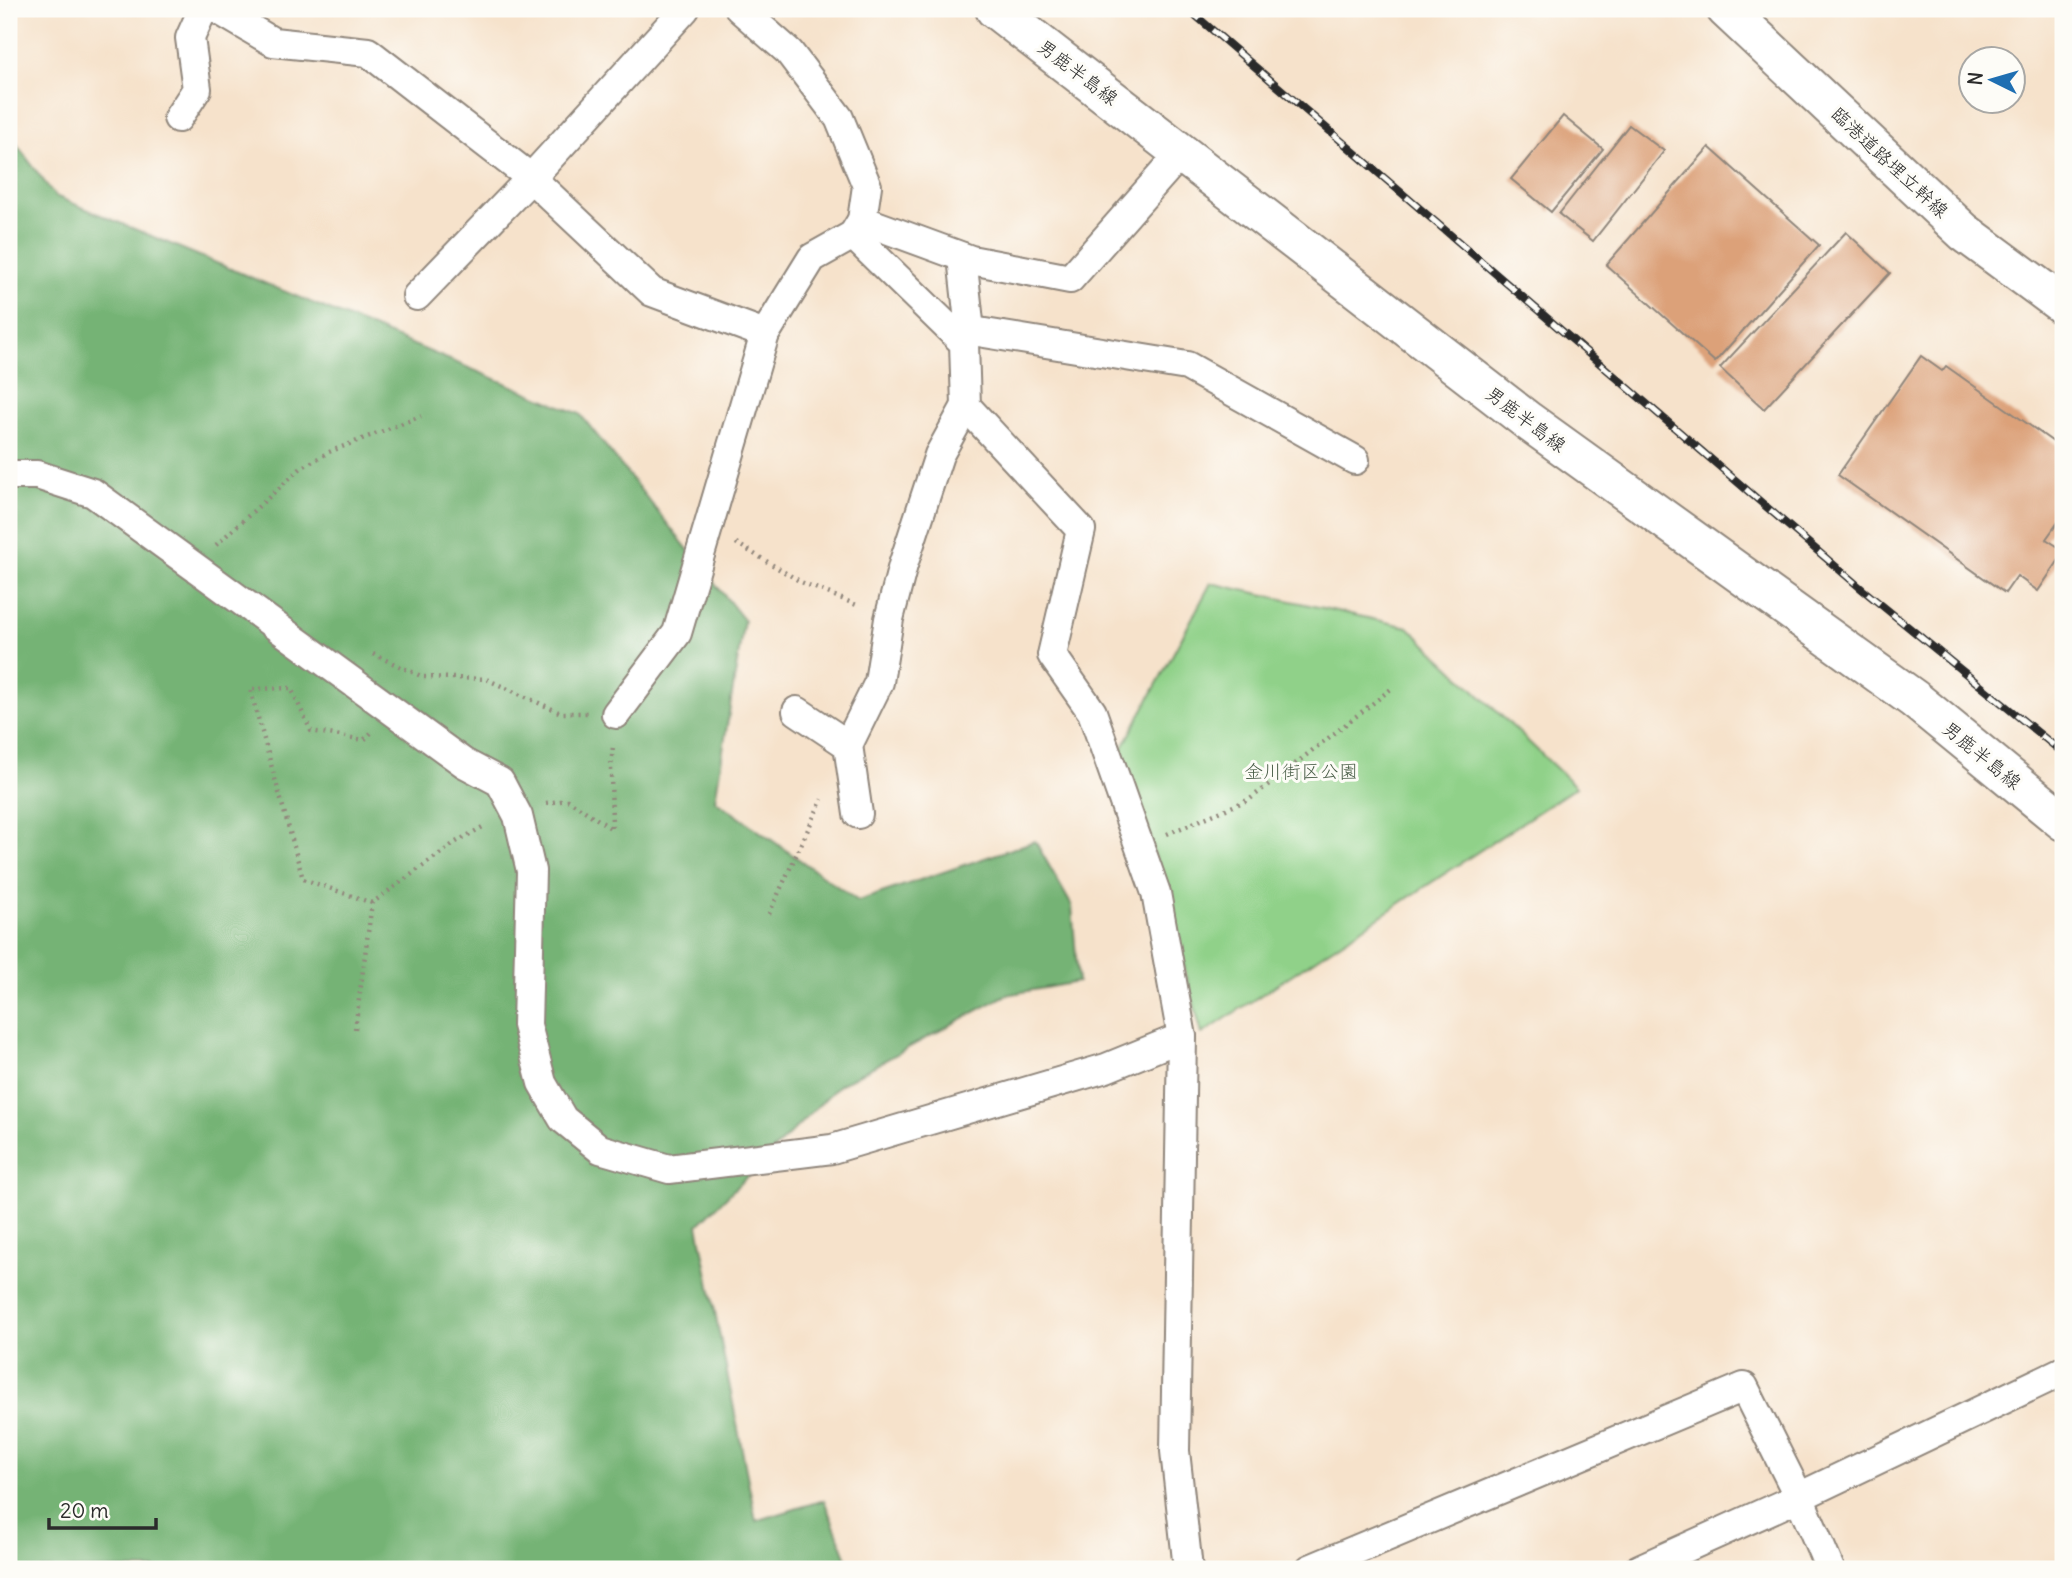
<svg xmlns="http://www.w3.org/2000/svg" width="2072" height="1578" font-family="Delius,'Klee One',sans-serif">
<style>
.green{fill:#90d189;stroke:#5e7e5a;stroke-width:2}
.forest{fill:#74b375;stroke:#506f50;stroke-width:2}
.building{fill:#dca179}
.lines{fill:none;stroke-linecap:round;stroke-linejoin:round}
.street-casing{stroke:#90867b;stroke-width:32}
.secondary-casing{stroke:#90867b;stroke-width:42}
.primary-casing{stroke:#90867b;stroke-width:42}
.path{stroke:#90867b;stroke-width:4.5;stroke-dasharray:2 5;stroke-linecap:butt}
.street{stroke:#fff;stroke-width:28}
.secondary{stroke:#fff;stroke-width:38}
.primary{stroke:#fff;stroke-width:38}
.rail-casing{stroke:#2b2b2b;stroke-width:8}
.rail{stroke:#fdfcf7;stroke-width:5;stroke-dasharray:16;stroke-linecap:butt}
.labels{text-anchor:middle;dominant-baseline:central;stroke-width:6;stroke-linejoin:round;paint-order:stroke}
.street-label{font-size:19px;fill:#2b2b2b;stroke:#fdfcf7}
.park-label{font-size:19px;fill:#495d47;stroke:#fdfcf7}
</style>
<rect width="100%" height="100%" fill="#fdfcf7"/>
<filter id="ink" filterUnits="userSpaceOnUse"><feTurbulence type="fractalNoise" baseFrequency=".0143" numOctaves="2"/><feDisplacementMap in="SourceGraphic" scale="14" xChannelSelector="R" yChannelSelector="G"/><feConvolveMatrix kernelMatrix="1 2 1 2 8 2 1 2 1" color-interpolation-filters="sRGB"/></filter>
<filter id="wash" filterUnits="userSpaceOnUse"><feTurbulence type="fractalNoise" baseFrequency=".00686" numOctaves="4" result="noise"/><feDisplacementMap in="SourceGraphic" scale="28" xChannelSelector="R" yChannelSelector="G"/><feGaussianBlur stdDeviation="1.57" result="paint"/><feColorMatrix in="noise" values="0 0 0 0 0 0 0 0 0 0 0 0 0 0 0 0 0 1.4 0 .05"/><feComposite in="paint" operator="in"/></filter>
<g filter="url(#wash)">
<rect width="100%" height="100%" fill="#f6e2cb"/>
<path class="green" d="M1211,583L1408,627L1576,787L1202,1034L1153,851L1122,749Z"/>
<path class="forest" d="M9,134L55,196L580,414L744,620L715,800L858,901L1035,841L1072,906L1078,982L1006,995L839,1085L698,1225L756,1521L824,1500L851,1569H9Z"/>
<g id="blocks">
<g class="building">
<path d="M1563,116L1603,149L1551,212L1511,179Z"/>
<path d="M1629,125L1664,151L1593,241L1559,214Z"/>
<path d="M1709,147L1819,245L1715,362L1606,265Z"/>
<path d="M1846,232L1890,273L1764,409L1720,368Z"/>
<path d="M1921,356L1942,371L1946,366L2063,449V520L2061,518L2046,539L2063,550V554L2038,591L2017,576L2005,593L1838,475Z"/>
</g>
</g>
</g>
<g filter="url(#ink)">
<use href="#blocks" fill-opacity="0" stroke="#90867b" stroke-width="2"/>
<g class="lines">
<g class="street-casing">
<g id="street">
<path d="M217,9L273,42L368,52L531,178L652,292L765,334L812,258L853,235"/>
<path d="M740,9L789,52L839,118L867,186L862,220L853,235L964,343L966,406L1081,530L1052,655L1092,712L1156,893L1182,1037L1175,1451L1188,1569"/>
<path d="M178,118L197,89L190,38L203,9"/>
<path d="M862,220L971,260L1070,279L1182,152"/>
<path d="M962,257L970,331"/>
<path d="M417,296L531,178L685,9"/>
<path d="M948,327L1187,366L1355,460"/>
<path d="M9,475H37L93,493L464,763L500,782L518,816L531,871L527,1025L542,1083L563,1119L600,1149L669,1169L832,1149L1106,1068L1182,1037"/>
<path d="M797,711L848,745L879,682L889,619L903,565L939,455L966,406"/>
<path d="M616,714L677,633L765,334"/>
<path d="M848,745L858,814"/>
<path d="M1310,1569L1744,1387L1799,1497L1830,1569"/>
<path d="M1639,1569L1799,1497L2063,1371"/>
</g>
</g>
<g class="secondary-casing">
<path id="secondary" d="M1726,9L1964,232L2063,305"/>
</g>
<g class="primary-casing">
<path id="primary" d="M995,9L1528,421L1914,699L2063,821"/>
</g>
<g class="path">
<path d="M736,543L801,582L859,606"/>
<path d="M216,545L301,468L329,452L421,416"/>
<path d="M373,654L423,677L486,679L561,713H587"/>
<path d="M371,733L364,740L311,731L291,688L250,689L303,879L372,903"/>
<path d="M546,803L568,800L612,829L611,767L613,746"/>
<path d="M1167,834L1250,799L1391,689"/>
<path d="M769,914L822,799"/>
<path d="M355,1029L372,903L456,842L486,825"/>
</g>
<use href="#street" class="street"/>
<use href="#secondary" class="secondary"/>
<use href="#primary" class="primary"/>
<g class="rail-casing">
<path id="rail" d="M1188,9L1863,590L2063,753"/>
</g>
<use href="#rail" class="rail"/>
</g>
</g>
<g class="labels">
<g class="street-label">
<text transform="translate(1078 72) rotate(37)">男鹿半島線</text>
<text transform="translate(1890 162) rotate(43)">臨港道路埋立幹線</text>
<text transform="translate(1526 419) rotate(37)">男鹿半島線</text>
<text transform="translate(1982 755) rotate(39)">男鹿半島線</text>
</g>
<g class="park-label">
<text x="1301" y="771">金川街区公園</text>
</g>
</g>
<rect width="2072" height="1578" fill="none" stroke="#fdfcf7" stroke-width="35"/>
<g transform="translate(1992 80) rotate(275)"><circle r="33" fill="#fdfcf7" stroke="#a9a8a5" stroke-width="2"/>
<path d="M0-5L12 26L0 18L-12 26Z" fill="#1f6fb2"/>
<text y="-10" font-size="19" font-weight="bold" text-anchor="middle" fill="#2b2b2b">N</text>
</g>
<path d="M49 1518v10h107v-10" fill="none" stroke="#2b2b2b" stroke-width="3.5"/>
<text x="60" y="1518" font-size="21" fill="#2b2b2b" stroke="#fdfcf7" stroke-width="5" paint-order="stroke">20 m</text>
</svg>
